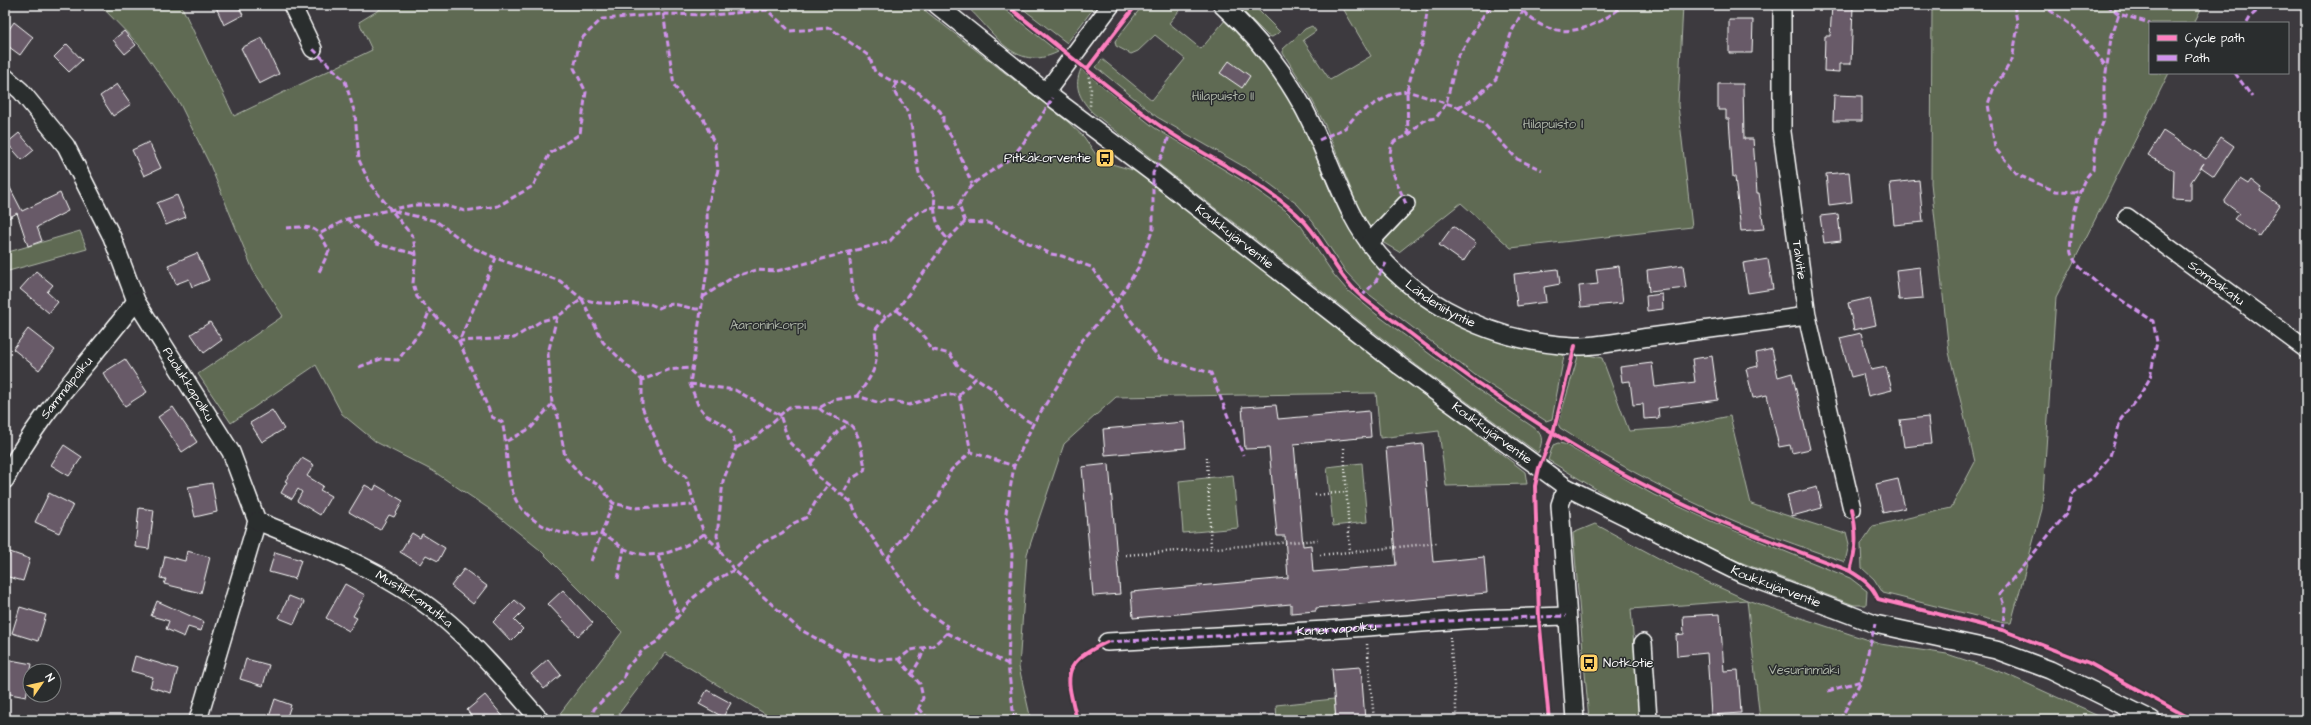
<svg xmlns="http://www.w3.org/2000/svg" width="2311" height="725" font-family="'Architects Daughter',sans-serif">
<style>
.green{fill:#5e6b52;stroke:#aeb5a8}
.building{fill:#685a67;stroke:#fff}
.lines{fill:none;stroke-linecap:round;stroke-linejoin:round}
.minor-casing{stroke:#fff;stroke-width:20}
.path{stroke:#fff;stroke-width:2.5;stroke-dasharray:1 3;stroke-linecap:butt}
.minor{stroke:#2a2d2e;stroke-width:17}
.quiet{stroke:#d193ec;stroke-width:3;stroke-dasharray:6 3;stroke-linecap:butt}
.cycleway-casing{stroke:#2a2d2e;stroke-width:6}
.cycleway{stroke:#ff80c0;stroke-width:4}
.labels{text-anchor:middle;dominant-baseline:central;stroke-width:3;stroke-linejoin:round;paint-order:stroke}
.park-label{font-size:13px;fill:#aeb5a8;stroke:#2a2d2e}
.poi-label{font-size:13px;fill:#fff;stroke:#2a2d2e;text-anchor:end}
.street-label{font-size:13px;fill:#fff;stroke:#2a2d2e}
</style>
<rect width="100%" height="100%" fill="#3d3a3f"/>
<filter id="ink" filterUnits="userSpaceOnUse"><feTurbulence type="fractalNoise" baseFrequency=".025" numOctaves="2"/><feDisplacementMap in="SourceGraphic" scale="8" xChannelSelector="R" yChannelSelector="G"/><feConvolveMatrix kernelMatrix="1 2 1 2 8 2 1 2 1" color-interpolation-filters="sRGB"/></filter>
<g filter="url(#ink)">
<g class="green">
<path d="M100,5H181L234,116L372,50L359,22L387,5H918L1068,122L1084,137L1097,156L1105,162L1136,171L1525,472L1527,484L1446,486L1439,431L1380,438L1376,393L1116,397L1064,444L1027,554L1019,667L1031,720H775L665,653L614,720H555L622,632L540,550L488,508L433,471L376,442L342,414L316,365L231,423L198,374L283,316L253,270L210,165L180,104L140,46Z"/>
<path d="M965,5H999L1058,52C1013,74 995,31 965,5Z"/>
<path d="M1018,5H1096L1067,43Z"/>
<path d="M1143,5H1184L1169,23L1201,49L1226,19L1250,45L1282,88L1300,120L1334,200L1365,250L1489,336L1522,347L1558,351L1564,356L1552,419L1546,421L1479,378L1362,289L1346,272L1313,222L1297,204L1255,173L1157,117L1096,67L1102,59L1152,100L1185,59L1155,35L1138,51L1131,54L1116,46L1115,41Z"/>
<path d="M1237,5H1253L1280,32L1272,37L1268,36Z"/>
<path d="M1341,5H1683L1678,105L1692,227L1511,248L1461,203L1399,252L1377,239L1366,223L1358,207L1326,127L1309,94L1283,53V49L1305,29L1312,26L1316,31L1303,40L1330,80L1371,56Z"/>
<path d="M1932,5H2203L2194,23H2150V73H2169L2056,297L2042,509L2011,623H2004L1883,593L1874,579L1862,568L1861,544L1873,526L1951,508L1975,462L1949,352L1931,183Z"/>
<path d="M1081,69L1155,128L1248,184L1285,210L1301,226L1334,275L1347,290L1376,314L1474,387L1536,429C1544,437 1542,443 1538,453L1419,367L1093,113C1080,99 1073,87 1081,69Z"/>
<path d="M80,231L87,249L5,272V253Z"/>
<path d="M1579,353L1602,358L1629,431L1670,428L1730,416L1751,504L1842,533L1846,532L1849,544L1845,562C1800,546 1755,531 1712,511C1659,487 1608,459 1560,428L1558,424Z"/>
<path d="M1558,443L1564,444L1654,495L1711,521L1850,578L1867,591L1866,605H1854L1732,559L1611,498L1548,460L1553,445Z"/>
<path d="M1362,463L1367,522L1333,526L1327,467Z"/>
<path d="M1233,475L1238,528L1183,533L1179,481Z"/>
<path d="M1595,524L1675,567L1747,600L1880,644L1947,654L2004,673L2107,720H1760L1747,600L1631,609L1640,720H1589L1573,533Z"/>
<path d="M1334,699L1336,720H1277L1276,705Z"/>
</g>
<g class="building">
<path d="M215,5H238L243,15L224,25Z"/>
<path d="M1832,5H1853L1851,64H1839V72L1824,71L1825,36H1830Z"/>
<path d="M1729,20H1753L1752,53H1729Z"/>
<path d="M14,22L33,37L20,55L5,44V35Z"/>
<path d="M124,31L136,45L125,54L113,40Z"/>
<path d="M262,38L279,74L259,84L241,48Z"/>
<path d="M67,44L82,60L69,72L54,57Z"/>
<path d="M1229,61L1250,76L1242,88L1220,73Z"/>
<path d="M117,84L131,104L113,116L100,96Z"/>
<path d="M1718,84H1743L1744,139H1753L1757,193H1759L1764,229L1741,231L1735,177H1733L1729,119H1726V110H1718Z"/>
<path d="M1834,95L1862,96V121H1833Z"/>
<path d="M2163,131L2206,159L2221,137L2234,146L2214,176L2201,167L2204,163L2191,182V200L2173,199L2174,171L2148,155Z"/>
<path d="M19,133L34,150L22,160L7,143Z"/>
<path d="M149,142L161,168L144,176L132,150Z"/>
<path d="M1849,172L1852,202L1829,205L1826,174Z"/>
<path d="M5,178L22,211L60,193L68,211L37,227L42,241L28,246L17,213L5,220Z"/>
<path d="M2240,179L2248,184L2251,180L2261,188L2260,191L2280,205L2259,236L2234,219L2239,213L2224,202Z"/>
<path d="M1919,180L1923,222L1894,225L1890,183Z"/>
<path d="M177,195L186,217L166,225L157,203Z"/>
<path d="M1838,214L1841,241L1824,243L1820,216Z"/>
<path d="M1453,226L1476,243L1463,262L1439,245Z"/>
<path d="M197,253L209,280L192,287L189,279L176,284L168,265Z"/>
<path d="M1768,259L1773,289L1748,293L1743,263Z"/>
<path d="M1683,265L1686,288L1649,292L1647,270Z"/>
<path d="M1619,266L1623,303L1581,307L1579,286L1598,284L1596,269Z"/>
<path d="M1920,267L1923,298L1899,300L1896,270Z"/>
<path d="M1558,269L1560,284L1544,287L1546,302L1517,306L1514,274Z"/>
<path d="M36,271L53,285L47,292L58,302L49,313L20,289Z"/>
<path d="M1662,294L1663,309L1647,311L1646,296Z"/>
<path d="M1870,298L1876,325L1854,330L1848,303Z"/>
<path d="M210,322L222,340L204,353L191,334Z"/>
<path d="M28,329L55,350L39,370L13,349Z"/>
<path d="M1861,333L1871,370L1886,367L1892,390L1868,396L1863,374L1851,377L1840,338Z"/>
<path d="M1772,349L1778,377L1792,373L1810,449L1792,453L1790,445L1779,447L1767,395L1753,398L1746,369L1758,366L1756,353Z"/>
<path d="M1712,356L1718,400L1658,408L1659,418L1644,419L1643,404L1633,405L1630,381L1622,382L1620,367L1652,363L1655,387L1695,382L1692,359Z"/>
<path d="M125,359L147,392L125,406L103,373Z"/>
<path d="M1276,405L1278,419L1369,411L1371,437L1294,444L1303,546L1311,545L1313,572L1396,565L1386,448L1423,444L1433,562L1484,557L1487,593L1316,608V611L1291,613V604L1133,618L1131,592L1288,578L1285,536H1277L1269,448L1245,449L1242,407Z"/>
<path d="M173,407L197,442L182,452L158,417Z"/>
<path d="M272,410L284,429L262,442L250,423Z"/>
<path d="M1928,417L1931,444L1904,447L1900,420Z"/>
<path d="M1184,422L1186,448L1105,455L1103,429Z"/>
<path d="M64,445L82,457L69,476L51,465Z"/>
<path d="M302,458L314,465L307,476L323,486L320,490L331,496L320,515L297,501L302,492L298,489L292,499L281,493L287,482L285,481Z"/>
<path d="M1109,464L1120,594L1093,596L1082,467Z"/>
<path d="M1898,479L1905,508L1883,513L1876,484Z"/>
<path d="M212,483L217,512L195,517L188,487Z"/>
<path d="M365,485L374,490L376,485L403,501L394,517L389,515L380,530L349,512Z"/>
<path d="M1817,487L1822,508L1792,516L1787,495Z"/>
<path d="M49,493L73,505L59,533L35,522Z"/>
<path d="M139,508L154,510L149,549L135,547Z"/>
<path d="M412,533L420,538L422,534L445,548L438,561L426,555L420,564L400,552Z"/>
<path d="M187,551L210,557L201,593L164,584L166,579L160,578L165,556L185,561Z"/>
<path d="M10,552L30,559L23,581L5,576V567Z"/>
<path d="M275,552L301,560L295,579L269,572Z"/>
<path d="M464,569L487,586L473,604L451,586Z"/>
<path d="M345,584L365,595L353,616L357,618L349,631L326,618Z"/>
<path d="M563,590L593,623L578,636L548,604Z"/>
<path d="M289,596L304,602L294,624L279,618Z"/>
<path d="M515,600L525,609L514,620L523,629L511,641L493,622Z"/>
<path d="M157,601L204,622L201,631L188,627L184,637L166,629L169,621L151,616Z"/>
<path d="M20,607L46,615L38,641L12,633Z"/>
<path d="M1720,614L1724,671L1738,670L1741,713L1711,715L1707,653L1677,656L1676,635L1684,634L1683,616Z"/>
<path d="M135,656L178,669L171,693L150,687L153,677L131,671Z"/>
<path d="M5,659L32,664L26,697L5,693Z"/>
<path d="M246,659L269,665L263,686L240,679Z"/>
<path d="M548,659L561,675L544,689L531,674Z"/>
<path d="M1361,667L1365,720H1336L1332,669Z"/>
<path d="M707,690L731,703L723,717L699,704Z"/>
<path d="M485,695L506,720H474L467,710Z"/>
<path d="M275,699L291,705L286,720H268Z"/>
</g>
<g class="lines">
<g class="minor-casing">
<g id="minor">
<path d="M292,5L313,49"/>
<path id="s1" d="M937,5L1053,98L1153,173L1400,366L1566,487L1742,574L1875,624L1996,650L2050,670L2152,720"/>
<path id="s2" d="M1222,5C1255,35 1281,67 1302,105C1322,141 1334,180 1352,215C1394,296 1486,342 1574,346C1599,347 1625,340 1650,337C1702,330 1755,323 1807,316"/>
<path id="s3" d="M1782,5V132L1807,316L1852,509"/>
<path id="s4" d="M5,77L21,91L66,146L112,237L136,301L231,452L257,521L198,720"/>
<path d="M1046,92L1111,5"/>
<path id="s5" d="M2127,217L2306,349"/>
<path d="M1369,243L1406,204"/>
<path id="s6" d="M5,480C37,414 92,360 136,301"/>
<path d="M1566,487L1560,505L1575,720"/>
<path id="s7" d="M257,521C324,548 393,574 449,623C482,652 511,687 540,720"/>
<path d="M1107,642L1326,630L1477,619L1566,616"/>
<path d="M1643,643L1648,720"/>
</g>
</g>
<g class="path">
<path d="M1087,69L1091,88L1090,106"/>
<path d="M1344,448L1350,552"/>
<path d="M1207,457L1211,548"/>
<path d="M1315,495L1346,492"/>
<path d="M1126,555L1318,540"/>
<path d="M1320,555L1437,543"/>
<path d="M1450,637L1457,720"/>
<path d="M1367,644L1374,720"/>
</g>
<use href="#minor" class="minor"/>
<g class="quiet">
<path d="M662,5L674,85L686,103L702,116L715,145L718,170L707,209L708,264L690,384L698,405L706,415L726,426L732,434L736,448L723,481L717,536L721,552L734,570L799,629L843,653L878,660L899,659L911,650L933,646L947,633V626L921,608L858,517L851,502L817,476L811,463L789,442L780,415L735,390L690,384"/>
<path d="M1518,5C1549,45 1590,33 1624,5"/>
<path d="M2014,5L2018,26L2012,60L1993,90L1988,104L1995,148L2018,175L2055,191L2080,192"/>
<path d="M2042,5L2074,27L2107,67"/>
<path d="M2107,5L2119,14L2150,23"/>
<path d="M2247,23L2251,16L2264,5"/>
<path d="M313,49L345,81L355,114L359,160L370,184L413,237L416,254L413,283L417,297L459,341L492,417L502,422C509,449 504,489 522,509C536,525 555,533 575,535C584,536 594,533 602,535C612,537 617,545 625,549C654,562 680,551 704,534"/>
<path d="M2235,73L2252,97"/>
<path d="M896,83C891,97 901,98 906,109C915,130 914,152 919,173C921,182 930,188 935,196C933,211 936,228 948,239"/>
<path d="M1458,107L1474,99L1496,79L1512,31L1523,11"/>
<path d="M1408,135L1407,91L1414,65L1423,42L1428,5"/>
<path d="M1319,140L1345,128L1357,114L1392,94L1407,91L1458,107L1484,124L1517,159L1542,170"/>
<path d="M1406,204C1400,188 1382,158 1394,142C1398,138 1404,138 1408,135C1421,125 1417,120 1436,118L1446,104L1457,58L1485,13L1494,5"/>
<path d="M394,211L436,221L471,247L496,258L560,281L582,299L599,303L650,304L659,308C675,299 683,309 700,309"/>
<path d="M347,219L377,244L416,254"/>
<path d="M965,222L959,205C970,177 992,175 1012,156C1025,144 1042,114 1053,98"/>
<path d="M286,228C313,226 317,225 329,251L319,272"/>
<path d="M321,233L347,219L413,205H442L465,211L498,206L533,186L550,153L580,134L586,92L574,68L580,40L602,19L663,14L712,15L767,10L790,31L830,28L869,56L875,72L896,83L902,82L919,93L940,111L943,117V124L953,139L972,184"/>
<path d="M849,251L853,291L860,304L886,317"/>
<path d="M496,258L459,341L514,338L541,321L557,317L582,299L603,342L642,380L668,370L691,368"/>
<path d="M1362,296L1376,281L1386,263"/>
<path d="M703,297L733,277L756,270L777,271L890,241L909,219L919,212L934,207L952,208L959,205"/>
<path d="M897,310L926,338L930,349L950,354L959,367L976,378"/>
<path d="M557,317L548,353L552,404L558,416L565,457L581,475L600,486L613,503L634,508L693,505"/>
<path d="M359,367L381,359L398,360L423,327L429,312"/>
<path d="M642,380V407L665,461L686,477L704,534L720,550"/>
<path d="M959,395L976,378L993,389L1010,410L1033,424"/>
<path d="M959,395L971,452"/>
<path d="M857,396C878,368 878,364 875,330L886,317L897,310L948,239L965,222L988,223L1051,254L1062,256L1091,267L1159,358L1211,373L1243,455"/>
<path d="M819,408C828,417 839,417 849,424C860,431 862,455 865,467L864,471L851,479L843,494"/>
<path d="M507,441L531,428L552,404"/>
<path d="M736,448L756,437L789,407L819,408L833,400L857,396L880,403C890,397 898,403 909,405C927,399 940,394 959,395"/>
<path d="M811,463L838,431L849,424"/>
<path d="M658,556L679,616"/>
<path d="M887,559L902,538L937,501L951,470L971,452L1014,466"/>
<path d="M591,561L613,503"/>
<path d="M618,579L624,549"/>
<path d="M2002,630L2005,608L2000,594L2067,513L2072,494L2093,477L2110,456L2121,419L2140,395L2150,378L2157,342L2153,321C2133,307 2078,276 2071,253C2069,247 2073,218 2075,210C2080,194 2080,182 2093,170L2096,140L2104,120V86L2111,38L2119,14"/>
<path d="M947,633L1008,664"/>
<path id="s8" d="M1107,642L1326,630L1477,619L1566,616"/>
<path d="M843,653L883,720"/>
<path d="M899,659L920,684L923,698L914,720"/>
<path d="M911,675L920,660L924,649"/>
<path d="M1828,691L1861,681"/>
<path d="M919,708L929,720"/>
<path d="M592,720L594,709L623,680L627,667L643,650L658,641L693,598L714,581L734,570L762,543L782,533L794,523L807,517L816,501L828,485"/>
<path d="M1014,720L1008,664L1012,554L1006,513L1014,466L1033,424L1070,366L1080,343L1117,301L1138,268L1153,229V173L1164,151L1170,133"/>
<path d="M1840,720L1861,681L1875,624"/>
</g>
<g class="cycleway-casing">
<g id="cycleway">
<path d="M1006,5C1056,44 1105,86 1156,123C1200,155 1250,174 1291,209C1321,233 1333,272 1362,297C1382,313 1404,328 1424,344C1513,411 1608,472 1711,517C1756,537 1804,553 1850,571"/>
<path d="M1087,69L1136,5"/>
<path d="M1852,509C1857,534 1857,547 1850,571C1863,579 1872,585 1878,599L2002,630L2089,663L2193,720"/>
<path d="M1077,720C1066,675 1060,664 1107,642"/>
<path d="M1549,720L1539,617L1535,486L1539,468L1553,433L1575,346"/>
</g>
</g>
<use href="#cycleway" class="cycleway"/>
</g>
</g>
<defs>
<g id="bus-square" transform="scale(1)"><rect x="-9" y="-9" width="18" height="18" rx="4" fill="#ffd166" stroke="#2a2d2e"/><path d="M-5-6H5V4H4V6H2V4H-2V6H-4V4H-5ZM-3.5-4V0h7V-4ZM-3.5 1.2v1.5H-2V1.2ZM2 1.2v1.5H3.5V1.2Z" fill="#111"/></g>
</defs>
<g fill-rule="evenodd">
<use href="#bus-square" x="1105" y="158"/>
<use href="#bus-square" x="1589" y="663"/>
</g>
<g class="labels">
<g class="park-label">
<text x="1223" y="96">Hilapuisto II</text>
<text x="1553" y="124">Hilapuisto I</text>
<text x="768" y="325">Aaroninkorpi</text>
<text x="1804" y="670">Vesurinmäki</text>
</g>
<g class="poi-label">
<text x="1091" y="158">Pitkäkorventie</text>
<text x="1603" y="663" text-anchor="start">Notkotie</text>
</g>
<g class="street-label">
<text stroke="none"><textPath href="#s1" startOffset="377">Koukkujärventie</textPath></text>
<text stroke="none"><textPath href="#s3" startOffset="256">Talvitie</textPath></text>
<text stroke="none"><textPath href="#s5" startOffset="111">Sompakatu</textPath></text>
<text stroke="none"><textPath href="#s2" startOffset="377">Lähdeniityntie</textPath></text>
<text stroke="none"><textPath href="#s4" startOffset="361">Puolukkapolku</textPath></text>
<text stroke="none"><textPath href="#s6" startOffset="111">Sammalpolku</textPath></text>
<text stroke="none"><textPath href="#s1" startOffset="701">Koukkujärventie</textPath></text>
<text stroke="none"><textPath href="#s1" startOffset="1025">Koukkujärventie</textPath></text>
<text stroke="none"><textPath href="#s7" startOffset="176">Mustikkamutka</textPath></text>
<text stroke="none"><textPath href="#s8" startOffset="230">Kanervapolku</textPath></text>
</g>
</g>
<rect width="2311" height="725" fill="none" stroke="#2a2d2e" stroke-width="20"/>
<rect x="10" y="10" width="2291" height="705" fill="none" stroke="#fff" stroke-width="1.5" filter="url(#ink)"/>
<rect x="2149" y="22" width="140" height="52" fill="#2a2d2e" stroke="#7f8182"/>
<rect x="2157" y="35" width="20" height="6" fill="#ff80c0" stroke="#7f8182"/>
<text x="2185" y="42" font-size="12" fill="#ffffff">Cycle path</text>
<rect x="2157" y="55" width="20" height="6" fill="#d193ec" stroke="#7f8182"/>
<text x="2185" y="62" font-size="12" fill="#ffffff">Path</text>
<g transform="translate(42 683) rotate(56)"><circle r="19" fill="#2a2d2e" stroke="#7f8182"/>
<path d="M0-3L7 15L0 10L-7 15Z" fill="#ffd166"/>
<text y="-6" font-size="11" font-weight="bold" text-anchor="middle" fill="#ffffff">N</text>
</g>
</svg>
